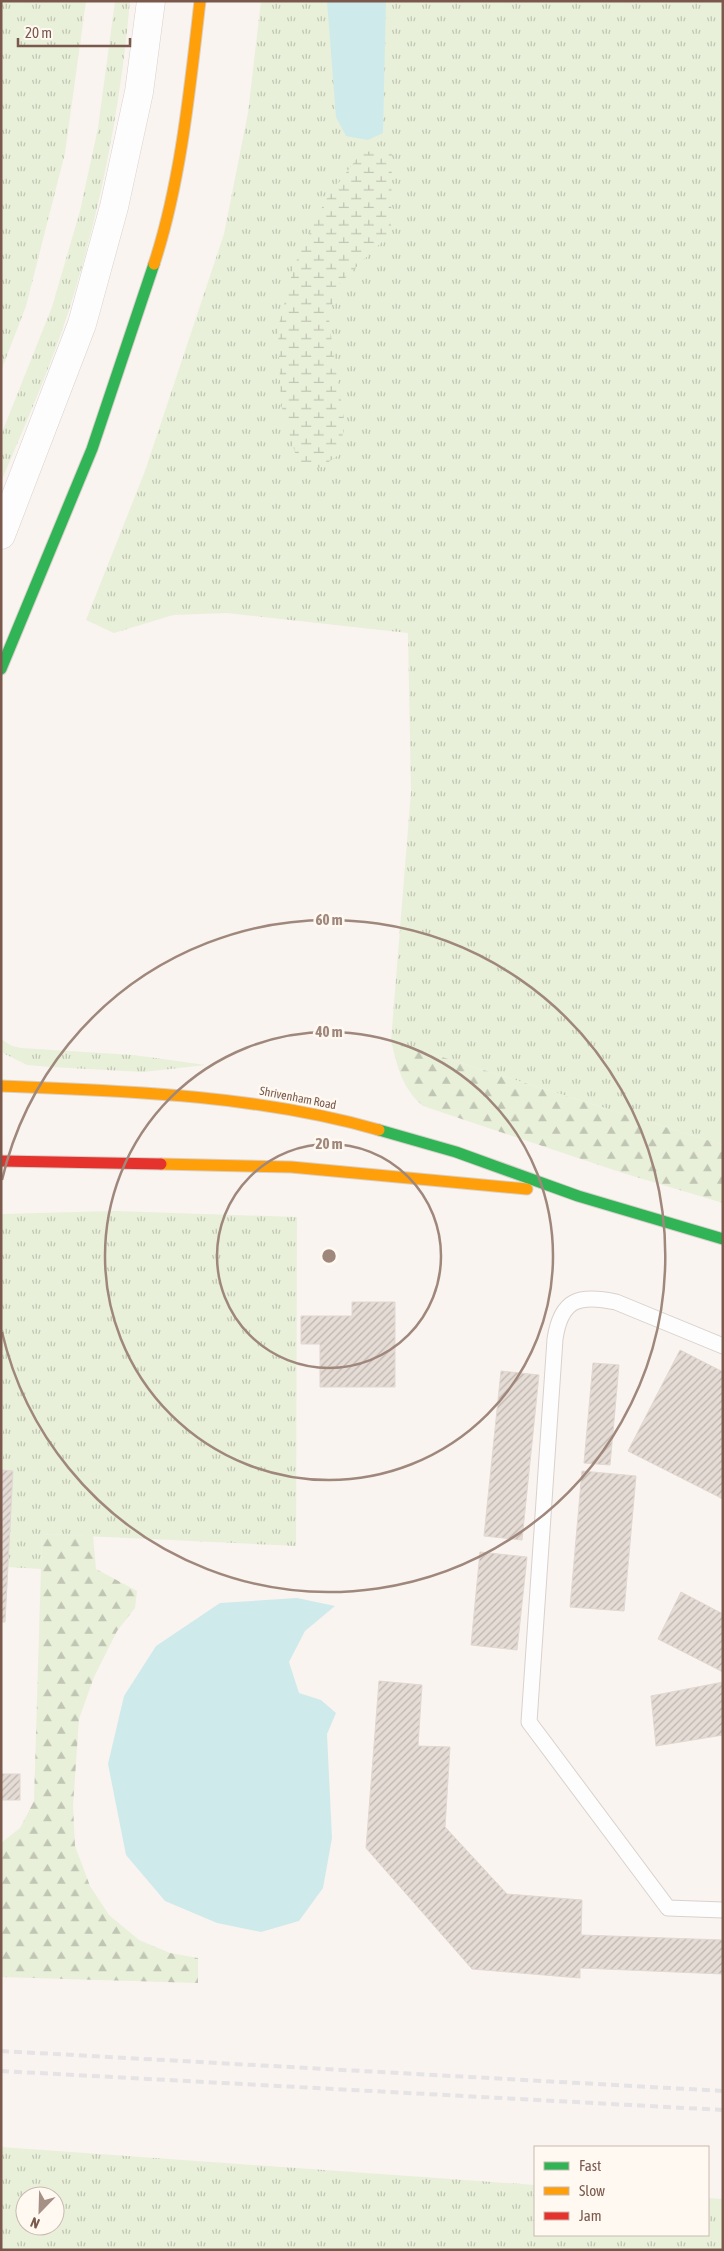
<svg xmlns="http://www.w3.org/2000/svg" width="724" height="2251" font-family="'Asap Condensed',sans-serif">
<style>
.grass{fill:url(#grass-tufts);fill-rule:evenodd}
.forest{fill:url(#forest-firs)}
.wetland{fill:url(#wetland-marsh)}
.water{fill:#cfeaeb}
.building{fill:url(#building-hatch);stroke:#e2d7d1}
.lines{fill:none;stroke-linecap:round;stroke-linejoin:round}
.lane-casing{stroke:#d9d1cd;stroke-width:17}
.street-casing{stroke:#d9d1cd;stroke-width:29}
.fast-casing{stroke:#d9d0cb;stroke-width:13}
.slow-casing{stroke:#d9d0cb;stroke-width:13}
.jam-casing{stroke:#d9d0cb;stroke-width:13}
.lane{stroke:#fefdfd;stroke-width:15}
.street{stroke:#fefdfd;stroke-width:28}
.fast{stroke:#30b455;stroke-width:11}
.slow{stroke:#ff9f0a;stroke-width:11}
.jam{stroke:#e5322d;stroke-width:11}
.rail{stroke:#e5e3e6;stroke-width:4;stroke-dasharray:8 5;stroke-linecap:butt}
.ring{fill:none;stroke:#9f877c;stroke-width:2.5}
.labels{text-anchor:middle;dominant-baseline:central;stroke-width:5;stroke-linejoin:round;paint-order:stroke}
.street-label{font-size:12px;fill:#7a594c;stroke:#fff9f2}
.centre{fill:#9f877c;stroke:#fff9f2;stroke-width:2.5}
.ring-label{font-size:15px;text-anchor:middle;font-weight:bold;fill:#9f877c;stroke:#fff9f2;stroke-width:5;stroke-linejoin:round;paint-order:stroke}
</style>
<defs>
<pattern id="grass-tufts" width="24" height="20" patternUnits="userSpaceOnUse" patternTransform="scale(1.25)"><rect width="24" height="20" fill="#e8f0da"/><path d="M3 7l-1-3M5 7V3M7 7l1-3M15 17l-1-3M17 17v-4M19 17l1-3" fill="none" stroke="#c1c5b3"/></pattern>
<pattern id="forest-firs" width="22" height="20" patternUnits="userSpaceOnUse" patternTransform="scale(1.25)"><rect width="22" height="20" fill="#e8f0da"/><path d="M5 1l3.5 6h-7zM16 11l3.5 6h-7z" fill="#c1c5b3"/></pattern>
<pattern id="wetland-marsh" width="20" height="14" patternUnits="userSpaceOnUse" patternTransform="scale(1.25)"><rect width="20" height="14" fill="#e8f0da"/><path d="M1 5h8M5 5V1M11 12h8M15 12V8" fill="none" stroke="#c1c5b3"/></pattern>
<pattern id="building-hatch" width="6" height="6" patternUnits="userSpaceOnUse" patternTransform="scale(1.25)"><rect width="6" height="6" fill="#e6dcd6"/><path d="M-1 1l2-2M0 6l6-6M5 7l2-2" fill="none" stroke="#bfb5b0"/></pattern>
</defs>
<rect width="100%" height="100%" fill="#f9f4ef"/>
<g class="grass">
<path d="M1,1H86L65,153L26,306L1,371Z"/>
<path d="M115,1H130C120,113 98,225 62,331C44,382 22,432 1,482V435L52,307L80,211L98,128Z"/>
<path d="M261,1H723V1145L391,1041L411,792L408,633L227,613L173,615L114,633L86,620L145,471L224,234L248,113Z"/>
<path d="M1,1039L12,1046L21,1048L133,1055L206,1065L143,1072L52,1067L27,1065L3,1053Z"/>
<path d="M114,1211L297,1217L296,1546L42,1534L41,1569L8,1567L13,1471L3,1470L1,1214Z"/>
<path d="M1,2147L535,2185V2235H708V2198L723,2199V2250H1ZM25,2196H55V2226H25Z"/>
</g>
<g class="forest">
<path d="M391,1041L723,1145V1203L623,1173L423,1106C402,1088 398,1068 391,1041Z"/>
<path d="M42,1534L93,1536L96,1569L137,1591L135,1608L117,1631L94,1677L79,1719L73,1806L75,1846L90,1886L109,1915L139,1940L170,1953L198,1958V1983L1,1977V1843L20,1828L34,1801Z"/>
</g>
<path class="wetland" d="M392,147L391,233L335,288L329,323L345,426L337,456L320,468L298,463L281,405L278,328L294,266L325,201L361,153Z"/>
<g class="water">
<path d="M327,1H386L383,133L368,140L346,136L336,117Z"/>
<path d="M297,1598L335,1606L305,1631L289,1662L299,1693L321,1700L336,1713L327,1734L332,1838L323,1888L299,1921L261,1932L217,1923L165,1901L126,1855L108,1764L124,1696L156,1646L220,1603Z"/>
</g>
<g class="building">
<path d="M352,1302H395V1387H320V1344H301V1316H352Z"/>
<path d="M680,1350L723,1372V1499L628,1451Z"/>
<path d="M593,1363L619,1365L610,1465L584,1463Z"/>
<path d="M501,1371L539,1375L522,1540L484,1536Z"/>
<path d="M1,1470L13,1471L5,1622H1Z"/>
<path d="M582,1471L636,1476L624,1611L570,1607Z"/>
<path d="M480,1552L527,1557L517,1650L471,1645Z"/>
<path d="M681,1592L723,1614V1672L658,1639Z"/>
<path d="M379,1681L422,1685L418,1746L450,1747L445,1827L507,1894L582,1900L581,1935L723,1940V1974L580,1968V1978L472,1969L366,1848Z"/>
<path d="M723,1682V1735L656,1746L651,1696Z"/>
<rect x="1" y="1774" width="19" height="26"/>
</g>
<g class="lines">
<g class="lane-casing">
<path id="lane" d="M723,1346L616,1302C579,1294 561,1299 555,1339L529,1722L668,1908L723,1910"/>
</g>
<g class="street-casing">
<path id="street" d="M1,535L82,324L114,207L139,92L151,1"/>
</g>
<g class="fast-casing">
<g id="fast">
<path d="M1,669L92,449L154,264"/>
<path d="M379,1130L456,1152L578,1196L723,1239"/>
</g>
</g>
<g class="slow-casing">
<g id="slow">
<path d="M154,264C181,182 190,87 200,1"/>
<path d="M1,1086C128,1091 257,1095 379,1130"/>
<path d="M161,1164L291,1167L527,1189"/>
</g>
</g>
<g class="jam-casing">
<path id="jam" d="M1,1161L161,1164"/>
</g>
<use href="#lane" class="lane"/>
<use href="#street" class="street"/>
<use href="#fast" class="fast"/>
<use href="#slow" class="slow"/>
<use href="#jam" class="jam"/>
<g class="rail">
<path d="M1,2051L723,2091"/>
<path d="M1,2071L723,2110"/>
</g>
</g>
<g class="ring">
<circle cx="329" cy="1256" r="112"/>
<circle cx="329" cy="1256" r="224"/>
<path d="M2 1180A336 336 0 1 1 2 1332"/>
</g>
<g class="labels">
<g class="street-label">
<text transform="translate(298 1098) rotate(11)">Shrivenham Road</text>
</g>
</g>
<circle cx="329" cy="1256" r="8" class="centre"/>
<g class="ring-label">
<text x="329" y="925">60 m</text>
<text x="329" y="1037">40 m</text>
<text x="329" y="1149">20 m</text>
</g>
<rect width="724" height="2251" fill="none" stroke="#7a594c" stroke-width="5"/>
<rect x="534" y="2146" width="175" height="90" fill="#fff9f2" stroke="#cab9b0"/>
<rect x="544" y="2162" width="25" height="8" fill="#30b455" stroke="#cab9b0"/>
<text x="579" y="2171" font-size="15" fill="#7a594c">Fast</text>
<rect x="544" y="2187" width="25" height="8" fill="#ff9f0a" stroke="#cab9b0"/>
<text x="579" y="2196" font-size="15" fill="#7a594c">Slow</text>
<rect x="544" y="2212" width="25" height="8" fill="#e5322d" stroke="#cab9b0"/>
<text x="579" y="2221" font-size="15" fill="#7a594c">Jam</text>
<g transform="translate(40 2211) rotate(203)"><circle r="24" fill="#fff9f2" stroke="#cab9b0"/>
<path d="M0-4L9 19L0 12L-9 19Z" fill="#a68f85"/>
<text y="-8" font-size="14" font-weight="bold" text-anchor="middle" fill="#7a594c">N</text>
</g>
<path d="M18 38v8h112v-8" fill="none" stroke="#7a594c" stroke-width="2.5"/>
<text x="25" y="38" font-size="15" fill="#7a594c" stroke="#fff9f2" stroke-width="4" paint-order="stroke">20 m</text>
</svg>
